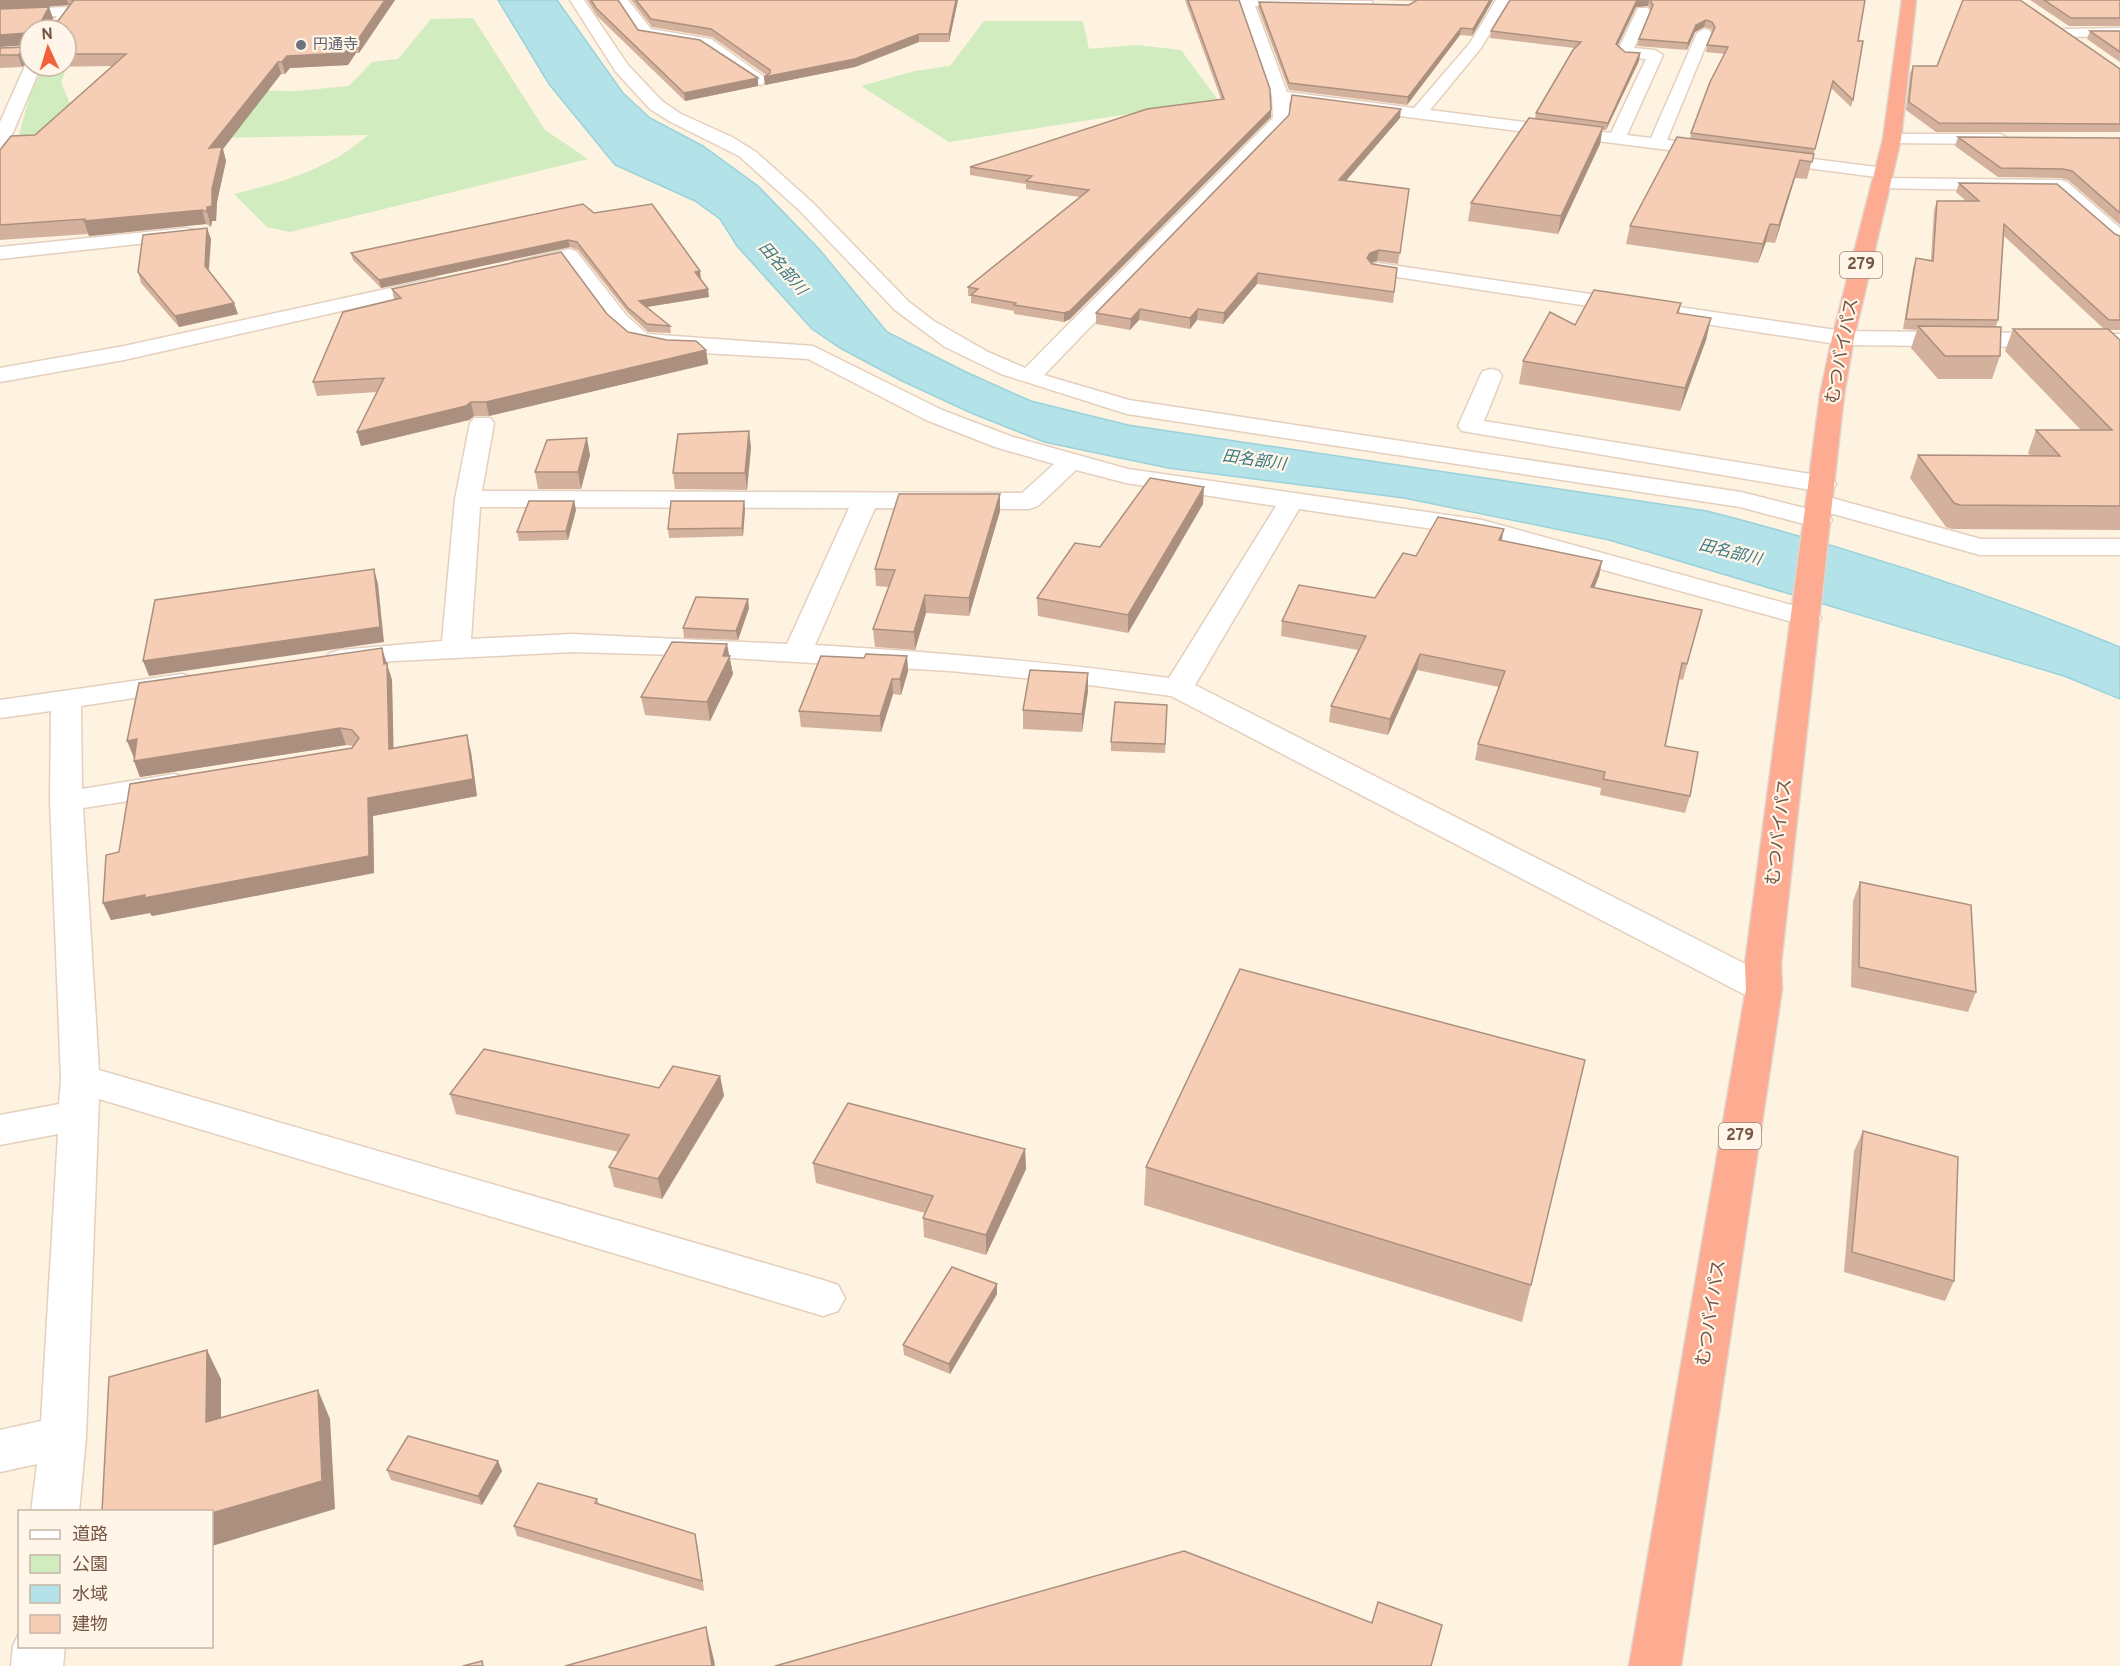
<svg xmlns="http://www.w3.org/2000/svg" width="2120" height="1666" font-family="Overpass,'Noto Sans JP',sans-serif">
<style>
.green{fill:#d1ecbe}
.water{fill:#b3e2e9;stroke:#99d2db;stroke-width:1.5}
.lines{fill:none;stroke-linecap:round;stroke-linejoin:round}
.minor-casing{stroke:#e5cfbe;stroke-width:3}
.highway-casing{stroke:#ded6d2;stroke-width:3}
.minor{fill:#fff;fill-rule:evenodd}
.highway{fill:#fdac91;fill-rule:evenodd}
.wall{fill:#d3b19c;fill-rule:evenodd}
.shaded-wall{fill:#ac907f}
.building{fill:#f5ceb5;stroke:#ac907f;stroke-width:1.5}
.worship-dot{fill:#6b7280;stroke:#fff5e8;stroke-width:2}
.labels{text-anchor:middle;dominant-baseline:central;stroke-width:4.5;stroke-linejoin:round;paint-order:stroke}
.far-worship-label{font-size:15px;fill:#5b616d;stroke:#fff5e8;text-anchor:start}
.shield{fill:#fff5e8;stroke:#9f8676;stroke-width:1.5}
.shield-label{font-size:16px;font-weight:bold;fill:#765645}
.far-water-label{font-size:16px;font-style:italic;fill:#3b7984;stroke:#fff5e8}
.street-label{font-size:18px;fill:#765645;stroke:#fff5e8}
</style>
<rect width="100%" height="100%" fill="#fef2e0"/>
<g class="green">
<path d="M473,18L545,130L588,159L290,232L267,227L234,194C281,183 332,168 368,135L17,142L31,91L44,66H66L75,47L61,82L69,102L92,110L198,90L296,91L349,86L372,62L398,59L431,19Z"/>
<path d="M984,21H1083L1089,49L1136,45L1181,50L1218,100L949,142L861,86L915,71L950,66Z"/>
</g>
<path class="water" d="M498,0H557L623,93L650,118L703,146L758,186L820,250L887,332L966,372L1031,401L1128,425L1707,511C1847,547 1986,592 2120,647V699L2064,676L1609,540L1404,498L1168,468L1044,442L971,413L900,380L840,348L812,329L737,246L720,219L695,201L615,165L549,84Z"/>
<g class="lines">
<g class="minor-casing">
<g id="minor">
<path d="M570,0H584L628,65L662,101L681,114L732,137L756,152L812,202L909,302L934,321L988,352L1025,368L1273,118L1272,96L1239,0L1372,1V7L1367,8L1255,6L1287,92L1414,108L1470,43L1496,0H1510L1481,48L1430,110L1611,133L1646,59L1625,57L1617,52L1638,8H1648L1650,11L1634,48L1655,50L1663,55L1627,135L1651,138L1697,33L1704,29L1709,30L1711,33L1667,140L1722,147L1725,151L1716,156L1289,102V119L1287,123L1044,375L1129,400L1741,492L1828,514L1832,520L1828,526L1819,528L1740,507L1127,414L1001,374L945,347L895,310L799,210L739,156L669,121L650,109L616,72Z"/>
<path d="M614,0H628L651,29L711,39L769,80L761,85L755,83L702,46L641,36Z"/>
<path d="M68,7L75,11L62,30H47L57,16L0,18V10Z"/>
<path d="M2120,28V36L2064,37L2057,33L2064,29Z"/>
<path d="M30,62V66H41L9,142V151L0,156V122L25,66Z"/>
<path d="M1892,134H2001L2010,139L2001,144L1886,143L1883,139Z"/>
<path d="M1767,153L1884,168L1893,173L1884,178L1761,162L1758,158Z"/>
<path d="M1881,178L2060,180L2067,182L2120,228V244L2113,242L2055,191L1875,188L1872,184Z"/>
<path d="M186,228L193,230L196,234L193,238L0,259V247Z"/>
<path d="M569,249L576,251L627,316L647,334L813,346L942,410L1013,437L1128,469L1482,520L1817,612L1821,618L1817,624L1807,626L1480,536L1299,509L1195,685L1777,980L1782,989L1777,998L1764,1002L1751,998L1171,696L1067,682L950,671L678,655L572,652L394,661L340,668L330,665L325,659L330,653L340,650L442,641L455,499L470,423L474,418H490L494,423L482,491L1022,493L1054,464L995,447L926,420L808,359L669,351L632,344L611,326L564,262L521,272L514,270L511,266L514,262ZM1076,470L1126,483L1276,506L1169,678C1051,662 934,652 815,645L875,508L1029,509L1038,506ZM480,507L849,508L787,644L572,634L471,639Z"/>
<path d="M1378,263L1843,331L2120,334V348L1843,345L1371,273L1368,269L1371,265Z"/>
<path d="M436,278L443,280L446,284L443,288L124,360L0,382V368L124,346Z"/>
<path d="M1491,369L1499,371L1502,376L1484,421L1823,476L1832,479L1836,484L1832,489L1823,492L1462,431L1458,426L1480,376L1483,371Z"/>
<path d="M1821,495L1981,539H2120V555H1980L1812,508L1808,503L1812,498Z"/>
<path d="M182,674L192,677L197,683L192,689L81,706L82,789L174,774L185,777L190,784L185,791L174,794L83,808L99,1070L823,1280L838,1285L845,1298L838,1311L823,1316L99,1099L86,1437L79,1512H31L37,1464L0,1472V1430L41,1421L58,1134L0,1145V1115L59,1104L61,1079L50,801L51,711L0,718V700Z"/>
<path d="M20,1631V1646H65L63,1666H11L13,1646Z"/>
</g>
</g>
<g class="highway-casing">
<path id="highway" d="M1902,0H1916L1901,139L1854,338L1844,395L1781,964L1782,989L1681,1666H1629L1746,989L1745,964L1820,395L1832,338L1883,139Z"/>
</g>
<use href="#minor" class="minor"/>
<use href="#highway" class="highway"/>
</g>
<g class="wall">
<path d="M0,0H395L359,53H356L348,65L290,68L285,74H281L223,149L226,161L217,202L216,221H212L211,227L206,224L89,236L88,234L0,240V150L35,135L112,66L43,67L42,66H66V30H30V60L22,67L0,68V48L26,47V45ZM69,5L58,21L52,20L53,18L37,7Z"/>
<path d="M587,0H618L638,30L758,78V86L685,101L597,16Z"/>
<path d="M631,0H958L949,42H919L855,67L765,85L764,77L766,75L712,37L652,27Z"/>
<path d="M1185,0H1239L1271,110V117L1070,319L1064,322L1014,314V311L971,303V296H968V287L1080,197L1026,189V184L970,175V167L1221,99Z"/>
<path d="M1371,0H1493L1472,36L1460,35L1407,105L1289,90L1258,8L1259,2L1409,5L1415,1Z"/>
<path d="M1510,0H1865L1858,41L1853,100L1851,107L1831,88L1807,179L1795,178L1775,243L1766,242L1758,263L1626,244L1630,226L1690,139L1691,133L1725,54L1706,52L1707,45L1712,32L1711,29L1704,27L1695,32L1687,50L1637,46L1639,39L1651,10L1648,6L1636,7L1618,45L1625,52L1640,53L1639,61L1606,130H1602L1600,144L1558,234L1468,221L1471,203L1535,119L1536,113L1574,48L1490,38L1491,31Z"/>
<path d="M2030,0H2120V26H2069Z"/>
<path d="M2090,31H2120V62L2087,39Z"/>
<path d="M1913,66L2120,69V132H1936L1906,110L1910,74Z"/>
<path d="M1400,118L1345,181L1409,189L1398,264L1377,261L1371,263L1372,264L1397,268L1393,303L1257,284L1223,324L1197,320L1190,329L1139,320L1130,330L1096,324V313Z"/>
<path d="M1958,137L2120,138V225L2068,180L2060,178L1998,177L1955,146Z"/>
<path d="M1959,183L2120,236V330H2109L2120,340V530L1952,529L1946,527L1910,478L1918,455L2031,456L2028,453L2036,430H2081L2005,351L2013,329H2104L2004,236L1998,320L1996,326L2000,356L1992,379H1938L1911,348L1917,330L1903,329L1913,268L1916,258L1931,260L1934,210L1937,201H1966L1956,192Z"/>
<path d="M594,213L701,279H700L709,297L647,307L670,326L671,333L648,332L629,314L578,250L570,247L381,288L353,260L351,253Z"/>
<path d="M211,239L209,271L238,314L179,327L141,283L138,272Z"/>
<path d="M392,289L607,314L628,332L706,350L708,364L489,416H474L469,420L361,446L357,432L377,392L317,396L313,382L394,300Z"/>
<path d="M1681,303L1679,313L1711,318L1706,340L1680,411L1519,384L1523,361L1575,325Z"/>
<path d="M751,447L747,490L675,489L673,473Z"/>
<path d="M590,455L581,489H538L535,472Z"/>
<path d="M574,501L576,510L568,540L519,541L517,532Z"/>
<path d="M744,501L745,510L743,536L669,538L668,529Z"/>
<path d="M1203,504L1128,633L1038,616L1037,598L1100,547Z"/>
<path d="M1000,511L969,616L926,613L915,650L875,647L873,629L889,587L876,586L875,569Z"/>
<path d="M1502,540L1602,561L1599,576L1594,588L1702,610L1683,680L1679,679L1665,746L1690,796L1685,813L1600,795L1601,788L1475,760L1478,744L1499,687L1417,670L1388,735L1329,722L1331,706L1358,650L1281,636L1282,621L1375,598L1416,556Z"/>
<path d="M749,608L738,640L684,638L683,628Z"/>
<path d="M729,656L733,674L710,721L645,715L641,697Z"/>
<path d="M907,656L908,671L901,695L893,694L881,732L801,727L799,711L864,658Z"/>
<path d="M386,663L392,680L393,748L471,752L477,796L373,816L374,873L152,916L150,913L111,920L103,903L119,852L352,748L354,746L346,745L140,777L134,761Z"/>
<path d="M1088,673V691L1082,732L1023,729V710Z"/>
<path d="M1167,705L1165,753L1111,751V742Z"/>
<path d="M1860,882L1976,992L1968,1012L1851,987L1853,901Z"/>
<path d="M720,1076L724,1096L662,1199L614,1187L609,1167L619,1152L456,1114L450,1094L659,1088Z"/>
<path d="M1863,1131L1954,1281L1945,1301L1844,1272L1854,1151Z"/>
<path d="M1025,1149L1026,1169L986,1255L924,1237L923,1218L925,1213L816,1183L813,1163Z"/>
<path d="M1146,1167L1531,1285L1522,1322L1144,1205Z"/>
<path d="M997,1294L950,1374L904,1355L903,1345Z"/>
<path d="M498,1461L502,1471L482,1505L391,1480L387,1470Z"/>
<path d="M597,1499L599,1504L695,1534L704,1591L517,1536L514,1526Z"/>
</g>
<g class="shaded-wall">
<path d="M0,0H67L69,5L0,10Z"/>
<path d="M385,0H395L359,53L357,41Z"/>
<path d="M956,0H958L949,42V34Z"/>
<path d="M1490,0H1493L1472,36L1473,29Z"/>
<path d="M1637,0H1649L1648,6L1636,7L1615,51L1616,44Z"/>
<path d="M49,7L53,18L46,30L42,20Z"/>
<path d="M1706,20L1704,27L1695,32L1687,50L1688,43L1696,25Z"/>
<path d="M1461,28L1460,35L1407,105L1408,97Z"/>
<path d="M26,33L30,45L0,47V35Z"/>
<path d="M919,34V42L855,67L765,85L764,77Z"/>
<path d="M353,41L356,53L348,65L290,68L285,74L282,62L287,56Z"/>
<path d="M26,48L30,60L22,67L18,55Z"/>
<path d="M1640,53L1639,61L1606,130L1608,123Z"/>
<path d="M278,62L281,74L223,149L226,161L217,202L216,221H212L211,227L207,212L209,148Z"/>
<path d="M758,78V86L685,101L684,93Z"/>
<path d="M1401,109L1400,118L1338,190L1339,180Z"/>
<path d="M1271,110V117L1070,319L1064,322V313Z"/>
<path d="M1603,127L1600,144L1558,234L1561,216Z"/>
<path d="M1800,160L1795,178L1775,243L1779,225Z"/>
<path d="M202,210L206,224L89,236L84,221Z"/>
<path d="M1770,224L1766,242L1758,263L1763,244Z"/>
<path d="M207,228L211,239L208,277L205,266Z"/>
<path d="M568,240L570,247L381,288L379,280Z"/>
<path d="M1379,250L1377,261L1369,264L1367,258L1370,253Z"/>
<path d="M700,271L701,279H696L695,272Z"/>
<path d="M1258,273L1257,284L1223,324L1224,313Z"/>
<path d="M708,289L709,297L640,308L639,301Z"/>
<path d="M234,303L238,314L179,327L175,316Z"/>
<path d="M1140,309L1139,320L1130,330L1131,319Z"/>
<path d="M1198,309L1197,320L1190,329V318Z"/>
<path d="M1711,318L1706,340L1680,411L1685,388Z"/>
<path d="M706,350L708,364L489,416L486,402Z"/>
<path d="M471,402L474,416L469,420L361,446L357,432Z"/>
<path d="M749,431L751,447L747,490L745,473Z"/>
<path d="M587,438L590,455L581,489L578,472Z"/>
<path d="M1204,487L1203,504L1128,633V615Z"/>
<path d="M1000,494V511L969,616V598Z"/>
<path d="M574,501L576,510L568,540L566,531Z"/>
<path d="M744,501L745,510L743,536L742,528Z"/>
<path d="M1504,529L1501,544L1499,540Z"/>
<path d="M1602,561L1599,576L1588,603L1591,587Z"/>
<path d="M374,569L378,584L384,642L149,676L143,661Z"/>
<path d="M925,595L926,613L915,650L914,632Z"/>
<path d="M748,599L749,608L738,640L736,631Z"/>
<path d="M727,644L733,674L710,721L707,702Z"/>
<path d="M382,648L392,680L394,766L389,749Z"/>
<path d="M1420,654L1417,670L1388,735L1390,719Z"/>
<path d="M907,656L908,671L901,695L900,679Z"/>
<path d="M1088,673V691L1082,732V714Z"/>
<path d="M892,679L893,694L881,732L880,716Z"/>
<path d="M340,728L346,745L140,777L134,761Z"/>
<path d="M467,735L471,752L477,796L373,816L374,873L152,916L150,913L111,920L103,903L368,798Z"/>
<path d="M137,739L134,758L127,741Z"/>
<path d="M720,1076L724,1096L662,1199L658,1179Z"/>
<path d="M1025,1149L1026,1169L986,1255V1235Z"/>
<path d="M997,1284V1294L950,1374L949,1364Z"/>
<path d="M207,1350L221,1379V1450L206,1422Z"/>
<path d="M318,1390L330,1419L335,1509L212,1546V1513Z"/>
<path d="M498,1461L502,1471L482,1505L478,1496Z"/>
<path d="M695,1534L697,1544L704,1591L702,1581Z"/>
<path d="M706,1627L714,1660L715,1666H712Z"/>
</g>
<g class="building">
<path d="M72,0H385L357,41H353L345,53L287,56L282,62H278L209,148L222,147L212,189V206L207,207V212L202,210L84,221L85,219L0,225V150L11,136L35,135L126,54H66V30H30V52H28L26,48L18,55H0V48L26,47L28,35L26,33L0,35V9L49,7L42,20L58,21L73,1Z"/>
<path d="M591,0H618L638,30L700,40L758,78L684,93L596,8Z"/>
<path d="M636,0H956L949,34H919L855,59L764,77L770,73V70L711,29L651,19Z"/>
<path d="M1188,0H1239L1270,89L1271,110L1070,311L1064,313L1014,305L1016,303L971,295L978,289L968,287L1089,190L1026,181L1032,176L970,167L1147,109L1224,99Z"/>
<path d="M1417,0H1490L1473,29L1461,28L1408,97L1289,83L1259,2L1409,5Z"/>
<path d="M1510,0H1641H1637L1616,44L1625,52L1640,53L1608,123L1536,113L1573,50L1581,42L1491,31Z"/>
<path d="M1650,0H1865L1858,41H1863L1853,100L1833,81L1815,149L1691,133L1710,82L1728,47L1707,45L1715,27L1712,22L1706,20L1696,25L1688,43L1639,39L1653,5Z"/>
<path d="M1963,0H2020L2120,69V124L1939,123L1909,102L1913,66H1937Z"/>
<path d="M2044,0H2120V18H2071Z"/>
<path d="M2090,31H2120V52Z"/>
<path d="M1292,95L1401,109L1339,180L1409,189L1400,253L1379,250L1370,253L1367,258L1372,264L1397,268L1394,292L1258,273L1224,313L1198,309L1190,318L1140,309L1131,319L1096,313L1289,115Z"/>
<path d="M1529,118L1603,127L1561,216L1471,203Z"/>
<path d="M1677,137L1814,154L1812,162L1800,160L1779,225L1770,224L1763,244L1630,226Z"/>
<path d="M1958,137L2120,138V213L2072,171L2063,169L2001,168Z"/>
<path d="M1959,183L2057,184L2115,234L2120,236V320H2109L2004,224L1998,320L1906,319L1916,258L1933,261L1937,201H1979Z"/>
<path d="M583,204L594,213L652,204L700,271L695,272L708,289L639,301L670,326L647,324L627,307L577,242L568,240L379,280L351,253Z"/>
<path d="M207,228L205,266L234,303L175,316L138,272L143,235Z"/>
<path d="M561,252L607,314L628,332L667,340L696,341L706,350L486,402H471L466,406L357,432L384,378L313,382L343,312L401,298L392,289Z"/>
<path d="M1594,290L1681,303L1677,313L1711,318L1685,388L1523,361L1550,312L1575,325Z"/>
<path d="M1918,326L2001,327L2000,356H1945Z"/>
<path d="M2013,329H2108L2120,340V506L1960,505L1954,503L1918,455L2060,456L2036,430H2112Z"/>
<path d="M749,431L745,473H673L678,434Z"/>
<path d="M587,438L578,472H535L547,440Z"/>
<path d="M1150,478L1204,487L1128,615L1037,598L1075,543L1100,547Z"/>
<path d="M899,494H1000L969,598L925,595L914,632L873,629L895,570L875,569Z"/>
<path d="M529,501H574L566,531L517,532Z"/>
<path d="M671,501H744L742,528L668,529Z"/>
<path d="M1438,517L1504,529L1499,540L1602,561L1591,587L1702,610L1687,664L1682,663L1665,746L1698,752L1690,796L1603,779L1605,772L1478,744L1505,671L1420,654L1390,719L1331,706L1366,636L1282,621L1299,585L1375,598L1403,553L1416,556Z"/>
<path d="M374,569L380,627L143,661L155,600Z"/>
<path d="M696,597L748,599L736,631L683,628Z"/>
<path d="M672,642L727,644L723,656H730L707,702L641,697Z"/>
<path d="M382,648L384,664L387,663L389,749L467,735L473,779L368,798L369,856L144,898L145,895L103,903L106,855L119,852L130,784L352,748L359,738L352,730L340,728L134,761L137,739L127,741L139,683Z"/>
<path d="M866,654L907,656L900,679H892L880,716L799,711L821,656L864,658Z"/>
<path d="M1030,670L1088,673L1082,714L1023,710Z"/>
<path d="M1115,702L1167,705L1165,744L1111,742Z"/>
<path d="M1860,882L1971,905L1976,992L1859,967Z"/>
<path d="M1240,969L1585,1060L1531,1285L1146,1167Z"/>
<path d="M484,1049L659,1088L673,1066L720,1076L658,1179L609,1167L629,1135L450,1094Z"/>
<path d="M848,1103L1025,1149L986,1235L923,1218L933,1196L813,1163Z"/>
<path d="M1863,1131L1958,1157L1954,1281L1852,1252Z"/>
<path d="M952,1267L997,1284L949,1364L903,1345Z"/>
<path d="M207,1350L206,1422L318,1390L322,1481L212,1513V1512H102L109,1377Z"/>
<path d="M408,1436L498,1461L478,1496L387,1470Z"/>
<path d="M538,1483L597,1499L595,1503L695,1534L702,1581L514,1526Z"/>
<path d="M1184,1551L1372,1623L1378,1602L1442,1625L1431,1666H775Z"/>
<path d="M706,1627L712,1666H565Z"/>
<path d="M482,1661L483,1666H463Z"/>
</g>
<circle class="worship-dot" cx="301" cy="45" r="6"/>
<g class="labels">
<g class="far-worship-label">
<text x="313" y="45">円通寺</text>
</g>
<g class="shield">
<rect x="1840" y="252" width="42" height="26" rx="4.5"/>
<rect x="1719" y="1123" width="42" height="26" rx="4.5"/>
</g>
<g class="shield-label">
<text x="1861" y="265">279</text>
<text x="1740" y="1136">279</text>
</g>
<g class="far-water-label">
<text transform="translate(782 269) rotate(49)">田名部川</text>
<text transform="translate(1254 461) rotate(8)">田名部川</text>
<text transform="translate(1730 553) rotate(14)">田名部川</text>
</g>
<g class="street-label">
<text transform="translate(1843 351) rotate(-79)">むつバイパス</text>
<text transform="translate(1780 832) rotate(-83)">むつバイパス</text>
<text transform="translate(1712 1313) rotate(-81)">むつバイパス</text>
</g>
</g>
<rect x="18" y="1510" width="195" height="138" fill="#fff5e8" stroke="#c8b5a7" stroke-width="1.5"/>
<rect x="30" y="1530" width="30" height="9" fill="#ffffff" stroke="#c8b5a7" stroke-width="1.5"/>
<text x="72" y="1540" font-size="18" fill="#765645">道路</text>
<rect x="30" y="1555" width="30" height="18" fill="#d1ecbe" stroke="#c8b5a7" stroke-width="1.5"/>
<text x="72" y="1570" font-size="18" fill="#765645">公園</text>
<rect x="30" y="1585" width="30" height="18" fill="#b3e2e9" stroke="#c8b5a7" stroke-width="1.5"/>
<text x="72" y="1600" font-size="18" fill="#765645">水域</text>
<rect x="30" y="1615" width="30" height="18" fill="#f5ceb5" stroke="#c8b5a7" stroke-width="1.5"/>
<text x="72" y="1630" font-size="18" fill="#765645">建物</text>
<g transform="translate(48 48) rotate(356)"><circle r="28" fill="#fff5e8" stroke="#c8b5a7" stroke-width="1.5"/>
<path d="M0-4.5L10 22L0 15L-10 22Z" fill="#f2613b"/>
<text y="-9" font-size="16" font-weight="bold" text-anchor="middle" fill="#765645">N</text>
</g>
</svg>
